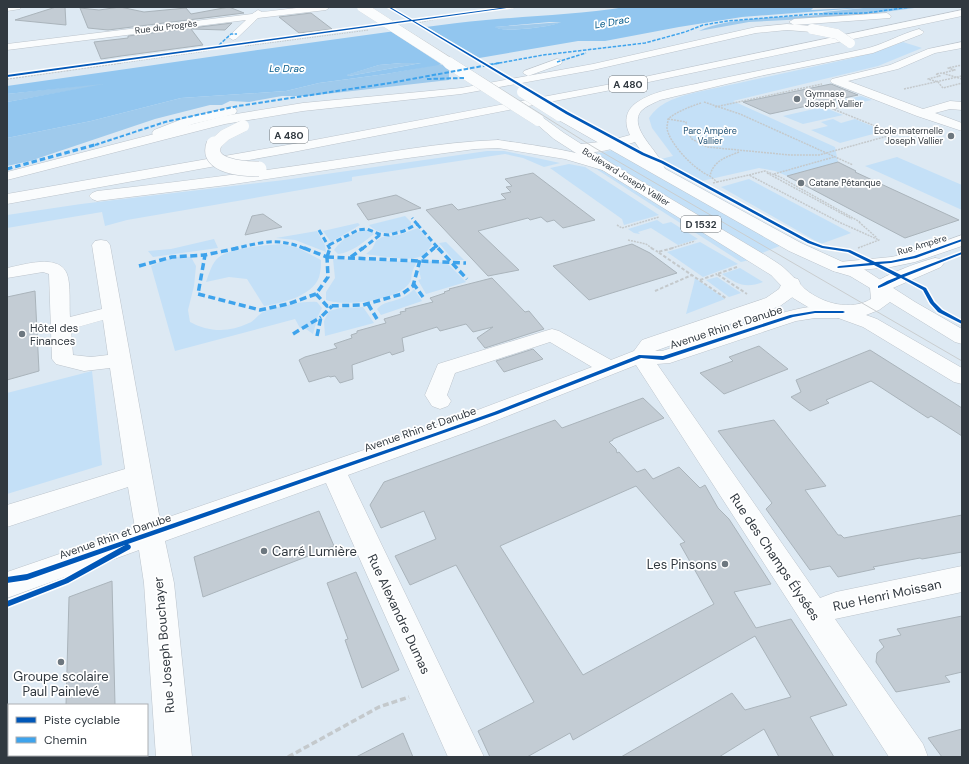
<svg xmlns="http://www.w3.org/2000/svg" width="969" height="764" font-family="'DM Sans',sans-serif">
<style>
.green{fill:#c4e0f7}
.forest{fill:#9fcaec}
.water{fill:#92c6ef;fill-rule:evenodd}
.pier{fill:#dde9f3}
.building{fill:#c3ccd4;stroke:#aab4bb;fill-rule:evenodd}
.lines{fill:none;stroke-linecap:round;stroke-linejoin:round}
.minor-casing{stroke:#bcc4cc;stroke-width:1}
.major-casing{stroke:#bcc4cc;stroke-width:1}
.highway-casing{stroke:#bcc4cc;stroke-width:1}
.path-far3{stroke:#c4c9cc;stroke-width:1;stroke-dasharray:1.5 1;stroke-linecap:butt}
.path-far2{stroke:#c4c9cc;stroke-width:1.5;stroke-dasharray:2 1;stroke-linecap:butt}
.path-far1{stroke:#c4c9cc;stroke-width:2;stroke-dasharray:3.5 2;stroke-linecap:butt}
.path{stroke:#c4c9cc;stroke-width:3.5;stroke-dasharray:6 3;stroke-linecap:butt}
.minor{fill:#fafcfd;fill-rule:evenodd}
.major{fill:#fafcfd;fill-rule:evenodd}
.highway{fill:#fafcfd;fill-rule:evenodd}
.tram{stroke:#c9cdcf;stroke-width:1}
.major-bridge-far1-casing{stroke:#bcc4cc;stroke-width:10;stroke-linecap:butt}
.major-bridge-casing{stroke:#bcc4cc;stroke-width:12;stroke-linecap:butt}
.highway-bridge-far2-casing{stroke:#bcc4cc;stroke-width:10;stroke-linecap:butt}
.highway-bridge-far1-casing{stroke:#bcc4cc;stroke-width:12;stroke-linecap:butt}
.highway-bridge-casing{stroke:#bcc4cc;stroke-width:16;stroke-linecap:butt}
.major-bridge-far1{stroke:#fafcfd;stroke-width:10}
.major-bridge{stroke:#fafcfd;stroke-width:12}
.highway-bridge-far2{stroke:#fafcfd;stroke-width:10}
.highway-bridge-far1{stroke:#fafcfd;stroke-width:12}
.highway-bridge{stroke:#fafcfd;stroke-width:15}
.quiet-far3{stroke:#3ea3ec;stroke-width:1.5;stroke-dasharray:3.5 1.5;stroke-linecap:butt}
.quiet-far2{stroke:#3ea3ec;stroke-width:2;stroke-dasharray:4.5 2;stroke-linecap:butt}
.quiet-far1{stroke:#3ea3ec;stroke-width:3;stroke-dasharray:5.5 3;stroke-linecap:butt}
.quiet{stroke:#3ea3ec;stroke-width:3.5;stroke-dasharray:7 3.5;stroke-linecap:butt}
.cycleway-casing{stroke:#fff;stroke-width:3}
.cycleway{fill:#0057b8;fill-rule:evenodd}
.poi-dot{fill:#6d777f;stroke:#fff;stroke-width:1.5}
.labels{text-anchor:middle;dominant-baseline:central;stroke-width:3.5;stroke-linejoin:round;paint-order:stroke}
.far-street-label{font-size:9px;fill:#313940;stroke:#fff}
.far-poi-label{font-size:9px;fill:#313940;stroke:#fff;text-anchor:start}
.far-park-label{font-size:9px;fill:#205276;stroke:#fff}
.far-water-label{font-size:10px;font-style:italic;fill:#005889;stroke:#fff}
.shield{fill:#fff;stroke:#6f7479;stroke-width:1}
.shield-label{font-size:10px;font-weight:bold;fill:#313940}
.street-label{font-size:11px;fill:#313940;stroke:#fff}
.poi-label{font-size:11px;fill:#313940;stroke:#fff;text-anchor:start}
.near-poi-label{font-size:13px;fill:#313940;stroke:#fff;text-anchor:start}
.near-street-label{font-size:13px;fill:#313940;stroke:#fff}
</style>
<rect width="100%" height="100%" fill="#dde9f3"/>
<g class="green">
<path d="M903,42L922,48L878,66L733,101L835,147L838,162L787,176L775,171L759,168L702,181L661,159L673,156L652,128L649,118C660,102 675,98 693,93L853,58L881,50Z"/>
<path d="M861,96L872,100L844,106L834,102Z"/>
<path d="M823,107L843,115L803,124L783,116Z"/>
<path d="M833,119L841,123L855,119L884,131L840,143L811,130L828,126L821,122Z"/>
<path d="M612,150L782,245L762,253L596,154Z"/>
<path d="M487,151H504L560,163L544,167L523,158L505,154L352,177V181L127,220L105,226L102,212L7,228V215L81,204L284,180Z"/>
<path d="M897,157L962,185V210L865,166Z"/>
<path d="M569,164L585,167L659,215L624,225L622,219L550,168Z"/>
<path d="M590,165L604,171L749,260L741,262Z"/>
<path d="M749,179L851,233L821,244L721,187Z"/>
<path d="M405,216L411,222V226C399,235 379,236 369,225Z"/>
<path d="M657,220L663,224L671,222L698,239L678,245L651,228L638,232L640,234L634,233L628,229Z"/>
<path d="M358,223L360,225L331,242L323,231Z"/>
<path d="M418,228L432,244C429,249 425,255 419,257C409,261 378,256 366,254L372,249L376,241L382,237L399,235Z"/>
<path d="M366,230L374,234C364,242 351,253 338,254L334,250C343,238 352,233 366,230Z"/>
<path d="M317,231L325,245L326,252L295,240L276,238Z"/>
<path d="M214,239L218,248L153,257L148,251L171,249Z"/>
<path d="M446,242L464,260H453L439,243Z"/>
<path d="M700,242L738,264L703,277L667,252Z"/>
<path d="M281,244L296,247L321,260C321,264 321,269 320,273C317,295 283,303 264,306L247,279L229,277L206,282C209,274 212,262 219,257C231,248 266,245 281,244Z"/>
<path d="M181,256L191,257L196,266L194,286L188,310L190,322C208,332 229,333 249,323C254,321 258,315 263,312C280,306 300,301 317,302L322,308L318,316L313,334L306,329L300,328L295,319L175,351L151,266L162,261Z"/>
<path d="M333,259L417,262C415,265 413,269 412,273C411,276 412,279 410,282C399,301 345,307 326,300V292L335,278Z"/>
<path d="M431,261L447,263L466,282L426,294L418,280L421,279L419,270L421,264Z"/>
<path d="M740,268L763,282C745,289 737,284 722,274Z"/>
<path d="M717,277L741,293L729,297L706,280Z"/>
<path d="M695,278L725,299L686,314L694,283Z"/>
<path d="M414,289L422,301L381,315L377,309C387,298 401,304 414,289Z"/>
<path d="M363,307L374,323L325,336L324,321L329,311L340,308Z"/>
<path d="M92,371L102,465L7,494V393Z"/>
</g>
<g class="forest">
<path d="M873,7H922L846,17L749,22L699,31C727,17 788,17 821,15L824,12Z"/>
<path d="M562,22C551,27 504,33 494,27Z"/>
<path d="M402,63H421L349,76L346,75L379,65Z"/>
<path d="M434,65H443L449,70V80L308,96H282L249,102L230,101L222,105H210L155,119L30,161L7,166V138L91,121L181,98L286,91L319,83L386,74Z"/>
<path d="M104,83L102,85L7,102V94Z"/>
</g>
<path class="water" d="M625,7H814L811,10L873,7L742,17L679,27L605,41H578L386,74L319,83L286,91L181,98L91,121L7,138V102L103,84L7,94V86C157,65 307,42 457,23C513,16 570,16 625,7ZM550,22H561C551,27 504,33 495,27ZM402,63H421L349,76L347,75L379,65Z"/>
<path class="pier" d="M424,25L461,48L482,60L444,66L389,30Z"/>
<g class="building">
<path d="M56,7H65L66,25L15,20Z"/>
<path d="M120,7L144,12L186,8L191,14L229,7L244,13L108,30L88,28L80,8L99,10Z"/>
<path d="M311,13L332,29L299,33L279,17Z"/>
<path d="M232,23L225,30L191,29L203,45L121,56L101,59L94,42L128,38V36Z"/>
<path d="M831,84L858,95L770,114L743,102Z"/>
<path d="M838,162L856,171L855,172L959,220L905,238L787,176Z"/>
<path d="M533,173L595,220L563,228L554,220L547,222L541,217L530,220L528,218L478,231L519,270L488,276L426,210L452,204L458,210L506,199L501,194L511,192L506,187L512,186L505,179Z"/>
<path d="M396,195L421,208L368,220L357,204Z"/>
<path d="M263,214L282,227L245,235L252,216Z"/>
<path d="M632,244L650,253L677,273L589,300L553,266Z"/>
<path d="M492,278L525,312L529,311L544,329L485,348L477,338L493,327L473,332L466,324L440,331L437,327L402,338L404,351L392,355L390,352L352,365L353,379L340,383L335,376L330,377L329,376L309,382L299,360L305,357L337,348L334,344L352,338L351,335L357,333V331L386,323L384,319L401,314L400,312L406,311L405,309L433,302L430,298L445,293L444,292L450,290L449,289Z"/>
<path d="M35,291L39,371L7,380V297Z"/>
<path d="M759,346L788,369L724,394L700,373L733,361L729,357Z"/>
<path d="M533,349L543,359L504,372L496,361Z"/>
<path d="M870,350L962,408V436L931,416L928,418L871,381L826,400L829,403L810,411L791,397L801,392L796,380Z"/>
<path d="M643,398L664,418L613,439V440L609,442L616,449L617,453L619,452L637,472L645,469L653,479L679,467L700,488L705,485L718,508L729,519L771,584L734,592L756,628L791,619L847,705L810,717L834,757H779L764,729L719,757H621L732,693L745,710L791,697L755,636L573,740L570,733L527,757H490L478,731L534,702L456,565L410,585L395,556L436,539L424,511L381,528L370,505L384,482L555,420L562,428ZM636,486L685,542L680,544L714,604L583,675L500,546Z"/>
<path d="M774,420L826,486L805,490L838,535H841L844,538L962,515V552L922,559L920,558L873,567L875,569L838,577L830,566L810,570L766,509L772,503L718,431Z"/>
<path d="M319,511L334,546L203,597L194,557Z"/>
<path d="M356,572L399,670L362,688L345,640L348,639L327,583Z"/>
<path d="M112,581L115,705H66L69,597Z"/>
<path d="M962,616V672L945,676L950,682L896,692L876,662L877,653L884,647L879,640L901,635L897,629Z"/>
<path d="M962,729V757H942L928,738Z"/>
<path d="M403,733L413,757H356Z"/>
</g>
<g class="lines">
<g class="minor-casing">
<g id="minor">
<path d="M7,7H21L20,9L7,11Z"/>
<path d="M305,7H330L326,10L258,18L236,39L233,40L228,37L246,20L7,50V44L252,14L258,10L262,12Z"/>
<path d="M962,42V48L935,53L898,69L848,81L923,109L950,101L962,102V110L950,109L935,113L962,123V131L917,116L832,83L830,81L832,79L890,65L928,49Z"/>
<path d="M557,59L561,60L562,62L561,64L528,76L523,73L524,71Z"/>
<path d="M231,107L235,108L237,111L235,114L193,124L159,137L154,136L152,133L154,130L185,118Z"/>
<path d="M962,235V246L915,262L891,267L839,272L833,271L830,267L833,263L839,262L891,257L911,253Z"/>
<path d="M101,240L107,241L110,245L160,520L451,420L592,367L550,342L455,373L447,395L451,401L448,406L440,409L432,406L425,395L438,364L545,331L552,329L559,331L611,360L634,351L642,340L766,298L779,289L784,279L791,277L798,279L800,283L794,296L780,306L655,351H662C687,343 713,335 739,327C773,316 813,299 850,308L853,312L850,316L843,318H815L796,321L670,363L657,364L820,598L836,592L962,566V592L835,619L923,744L928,757H889L636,365L467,432L348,475L484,757H448L326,483L165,541L174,583L192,757H156L144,583L139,550L7,598V572L135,528L128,487L7,527V505L125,469L110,368L84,371L56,364L52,359L49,274L43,272L7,278V268C23,265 59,253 67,274C71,285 69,305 70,317L102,309L92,245L95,241ZM103,320L108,355L91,357L73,355L71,329Z"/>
<path d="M935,258L941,259L944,263L941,267L886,291L879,293L872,291L870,287C877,277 922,261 935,258Z"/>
</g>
</g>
<g class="major-casing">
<path id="major" d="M559,111L801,243L845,263L862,268L915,302L962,329V344L955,342L890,302L879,310L866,315L877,319L962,368V384L954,382L863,327L808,307L793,298L771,275L604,171L554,139L532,120L534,117H542L564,133L614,165L765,255C771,259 778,263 783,267C791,274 798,282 805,289C823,304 851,311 871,299L870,288L850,276L833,271L789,251L555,118L553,115L555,112Z"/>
</g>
<g class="highway-casing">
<g id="highway">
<path d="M962,10V16L606,91L293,152L7,204V194L293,144L606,85Z"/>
<path d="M887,13L891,16L890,18L794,25L789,22L794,19Z"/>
<path d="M787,24L812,26L817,29L812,32L787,30L756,33L593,70L461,94L303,111L225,124L7,180V172L224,116L303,103L461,88L593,64L756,27Z"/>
<path d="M919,29L924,32L922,34L873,53L760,76L660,100C654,103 646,106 641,111C630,125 650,144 657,155C661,160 663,165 666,171L664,174L659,175L654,174L645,157L635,142C616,148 593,156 573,151L571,148L573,145L608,141L630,135C624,123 625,111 636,103C654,90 679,88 700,83C755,71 810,61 864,49C883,45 900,34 919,29Z"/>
<path d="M498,140C518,143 607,154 616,168L614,171L609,172L565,159L498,148L475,149L393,160L227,185L97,201L92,199L89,196L92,193L97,191C173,183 248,173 323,162C381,154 439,142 498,140Z"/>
</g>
</g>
<g class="path-far3">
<path d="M417,23L465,13L520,7"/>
<path d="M245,46L369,30"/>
<path d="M114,64L200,52L224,47"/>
</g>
<g class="path-far2">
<path d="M943,73L955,70L948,68L962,65"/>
<path d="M7,79L121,63"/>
<path d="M962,79L942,73L936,74L940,76L928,79L938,82L943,88L962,83"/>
<path d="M904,89L962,76"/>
<path d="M704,102L740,114L853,165"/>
<path d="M701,103C689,107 678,111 668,119C668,122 667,125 667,128C669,144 696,171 710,176"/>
<path d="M855,104L833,109L895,134"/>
<path d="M715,107L822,84"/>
<path d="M668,119L686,122L687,131L692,139L707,147L790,155H819L895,134"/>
<path d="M767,173L852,219"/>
<path d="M774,174L834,157"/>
<path d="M717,182L749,175"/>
<path d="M713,183L717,182L710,176C713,161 726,157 739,152"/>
<path d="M859,222L877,238"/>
<path d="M617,225L622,228L659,217"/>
<path d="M628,240L646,244L653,249"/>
<path d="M858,248L879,240L841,223L749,175L765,171L780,177L860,222"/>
<path d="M669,249L695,241"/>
</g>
<g class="path-far1">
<path d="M651,248L658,252"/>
<path d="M673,248L658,252L727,299"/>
<path d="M737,267L717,274L747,294"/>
<path d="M700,280L717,274"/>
<path d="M655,291L692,275"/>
</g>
<path class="path" d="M288,757L379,707L409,697"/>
<use href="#minor" class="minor"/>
<use href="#major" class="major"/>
<use href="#highway" class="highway"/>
<path class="tram" d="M370,7L595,148L962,361"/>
<g class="major-bridge-far1-casing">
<path id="major-bridge-far1" d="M362,7L451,64"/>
</g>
<g class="major-bridge-casing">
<g id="major-bridge">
<path d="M449,63L538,120"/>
<path d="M523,92L559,115"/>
</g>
</g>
<g class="highway-bridge-far2-casing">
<path id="highway-bridge-far2" d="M812,29L837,34L850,43"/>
</g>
<g class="highway-bridge-far1-casing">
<path id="highway-bridge-far1" d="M214,145L225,135L243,126"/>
</g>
<g class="highway-bridge-casing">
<path id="highway-bridge" d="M214,144C205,167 245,169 259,169"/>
</g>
<use href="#major-bridge-far1" class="major-bridge-far1"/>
<use href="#major-bridge" class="major-bridge"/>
<use href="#highway-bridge-far2" class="highway-bridge-far2"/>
<use href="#highway-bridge-far1" class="highway-bridge-far1"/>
<use href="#highway-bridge" class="highway-bridge"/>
<g class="quiet-far3">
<path d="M219,45L231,34H237"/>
<path d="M557,62L586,53"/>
<path d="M494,64L543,55L645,43L685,32L703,25L727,21L814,14L866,13L910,7"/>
</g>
<g class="quiet-far2">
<path d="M427,79L464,78"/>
<path d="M95,145L165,122L238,106L390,83L499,63"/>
</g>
<g class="quiet-far1">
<path d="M7,169L98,144"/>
<path d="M417,224L439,249"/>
<path d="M319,230L330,249"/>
<path d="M329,245L358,230L367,229L379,234L389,235L404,231L417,224L412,218"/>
<path d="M233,249C263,242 277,237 306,249"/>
<path d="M362,249L381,234"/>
<path d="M433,249L436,246"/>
</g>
<g class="quiet">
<path d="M238,248L205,255L198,294L260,310L288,304L316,294L328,277L327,257"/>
<path d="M304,248L327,257"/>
<path d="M438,248L467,279"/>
<path d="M327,257L466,263"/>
<path d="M327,257L330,248"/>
<path d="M351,257L363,248"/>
<path d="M139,266L172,257L205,255"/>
<path d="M413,283L423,297"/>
<path d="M316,294L327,306L363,305L402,294L413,286L420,260L434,248"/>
<path d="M368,304L377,319"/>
<path d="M293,334L321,317"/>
<path d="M317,336L321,317L332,306"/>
</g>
<g class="cycleway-casing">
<g id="cycleway">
<path d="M388,7H390L412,20L508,7H513L414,21L568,112L644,153L663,161L810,241L823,246L850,250L875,262L891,261L914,256L962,239V241L916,258L891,263L879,264L901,275L962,252V254L904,277L926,288L934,302L942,310L962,321V324L938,312L930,303L923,290L901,278C894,281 883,287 878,288V286L887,281L897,277L874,265L838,268L837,267L839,266L870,263L848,252L822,248L808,243L661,163L642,155L566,114L412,21L7,77V75L410,20Z"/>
<path d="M815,311H843L845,312L843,313H815L793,317L663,360L641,358L498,414L128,544L130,545L131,547L130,549L68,583L7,607V601L64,579L125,545L27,580L7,583V577L27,574L435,433L494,412L639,355L663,356L790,315Z"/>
</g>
</g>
<use href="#cycleway" class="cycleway"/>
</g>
<g class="poi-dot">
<circle cx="797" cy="99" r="4"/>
<circle cx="951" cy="136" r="4"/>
<circle cx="801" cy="183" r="4"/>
<circle cx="22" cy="334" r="4"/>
<circle cx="264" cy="551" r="4"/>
<circle cx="725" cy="564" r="4"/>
<circle cx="61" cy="662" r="4"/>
</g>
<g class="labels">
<g class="far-street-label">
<text transform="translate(166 27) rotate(-7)">Rue du Progrès</text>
<text transform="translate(626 177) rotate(32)">Boulevard Joseph Vallier</text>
<text transform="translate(922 245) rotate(-17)">Rue Ampère</text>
</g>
<g class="far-poi-label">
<text x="805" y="94">Gymnase<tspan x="805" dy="10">Joseph Vallier</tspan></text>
<text x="943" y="131" text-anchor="end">École maternelle<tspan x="943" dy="10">Joseph Vallier</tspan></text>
<text x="809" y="183">Catane Pétanque</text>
</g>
<g class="far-park-label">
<text x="710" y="131">Parc Ampère<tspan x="710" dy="10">Vallier</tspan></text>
</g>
<g class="far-water-label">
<text transform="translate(612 22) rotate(-10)">Le Drac</text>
<text x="287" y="68">Le Drac</text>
</g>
<g class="shield">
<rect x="609" y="76" width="38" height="16" rx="3"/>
<rect x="270" y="127" width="38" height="16" rx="3"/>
<rect x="681" y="216" width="40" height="16" rx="3"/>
</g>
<g class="shield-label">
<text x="628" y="84">A 480</text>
<text x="289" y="135">A 480</text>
<text x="701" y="224">D 1532</text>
</g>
<g class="street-label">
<text transform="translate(726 327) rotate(-18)">Avenue Rhin et Danube</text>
<text transform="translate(420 429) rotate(-19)">Avenue Rhin et Danube</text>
<text transform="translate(115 536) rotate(-19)">Avenue Rhin et Danube</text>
</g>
<g class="poi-label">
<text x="30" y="328">Hôtel des<tspan x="30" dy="13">Finances</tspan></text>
</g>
<g class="near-poi-label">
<text x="272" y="551">Carré Lumière</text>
<text x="717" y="564" text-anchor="end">Les Pinsons</text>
<text x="61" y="676" text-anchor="middle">Groupe scolaire<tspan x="61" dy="15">Paul Painlevé</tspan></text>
</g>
<g class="near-street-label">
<text transform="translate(775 557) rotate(56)">Rue des Champs Élysées</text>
<text transform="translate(887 595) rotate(-12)">Rue Henri Moissan</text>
<text transform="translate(399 614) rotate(65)">Rue Alexandre Dumas</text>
<text transform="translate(164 645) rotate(-95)">Rue Joseph Bouchayer</text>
</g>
</g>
<rect width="969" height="764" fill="none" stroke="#313940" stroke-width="16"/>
<rect x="8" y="704" width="140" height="52" fill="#ffffff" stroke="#adb0b3"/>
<rect x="16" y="717" width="20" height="6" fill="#0057b8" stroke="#adb0b3"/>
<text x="44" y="724" font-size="12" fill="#313940">Piste cyclable</text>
<rect x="16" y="737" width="20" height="6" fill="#3ea3ec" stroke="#adb0b3"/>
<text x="44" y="744" font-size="12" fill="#313940">Chemin</text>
</svg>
